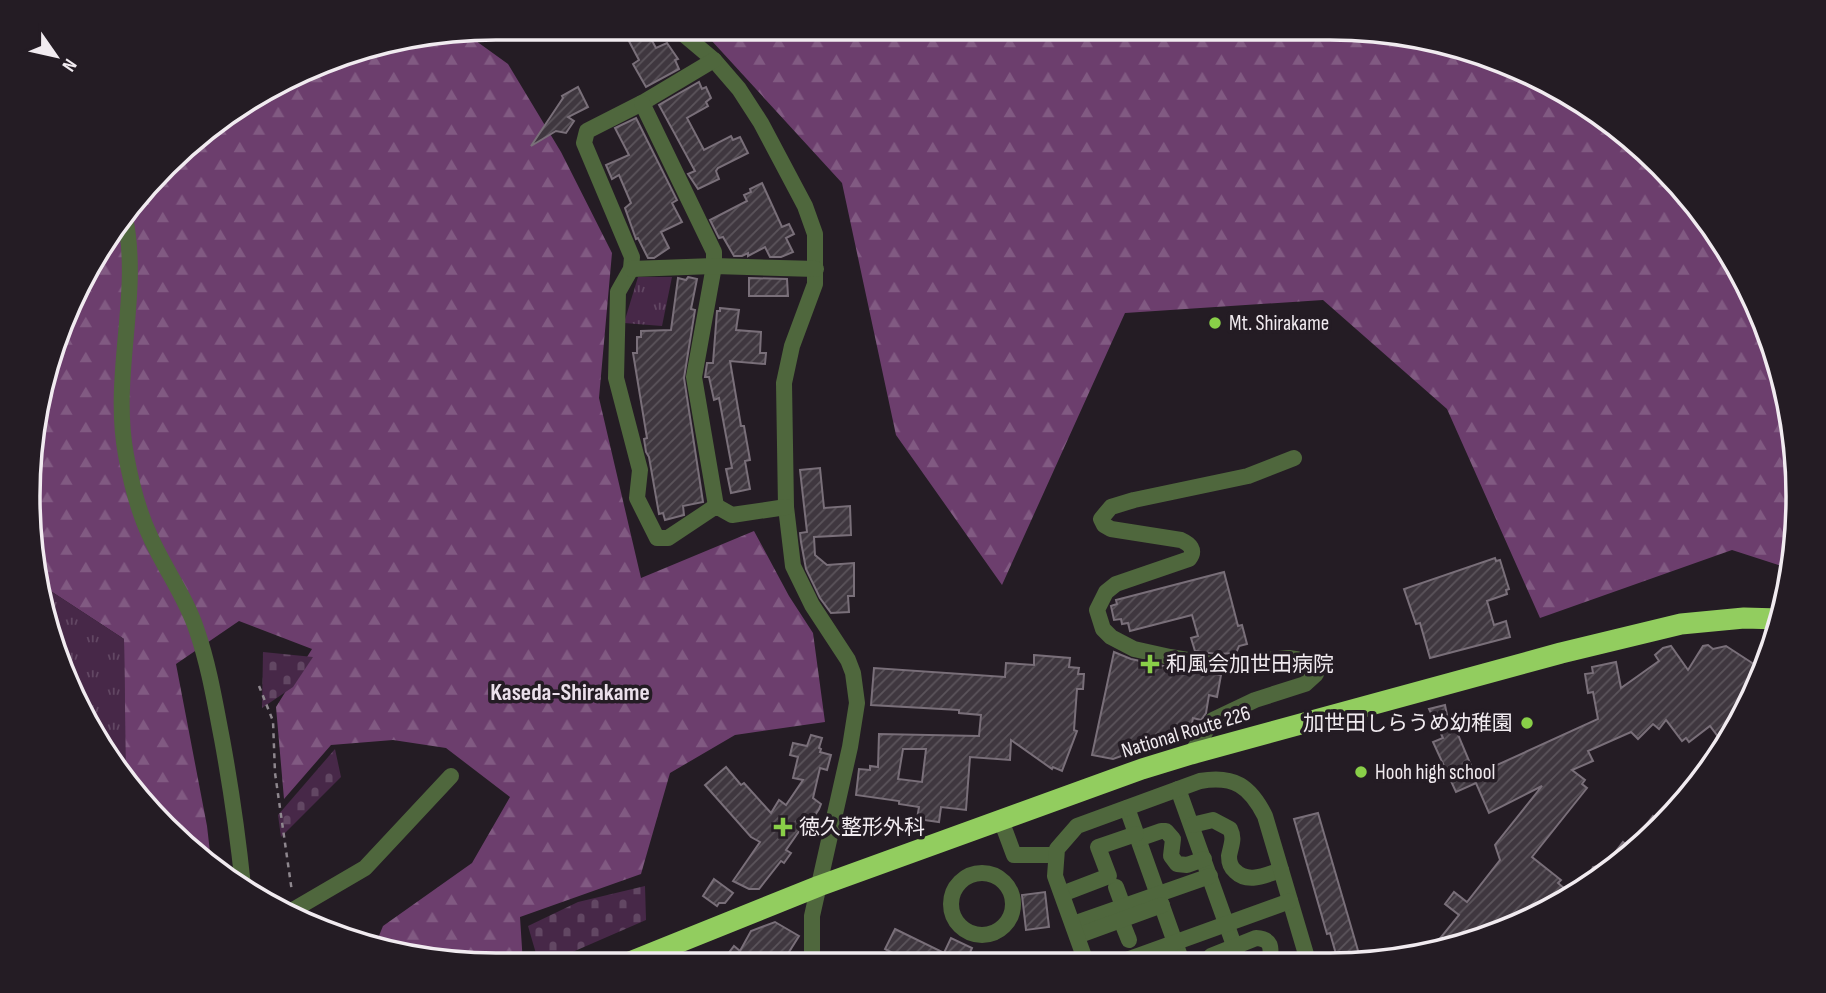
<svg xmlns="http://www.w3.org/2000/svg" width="1826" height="993" font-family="'Sofia Sans Condensed','Noto Sans JP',sans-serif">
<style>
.forest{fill:url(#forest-firs)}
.cemetery{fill:url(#cemetery-stones)}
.park{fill:url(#park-tufts)}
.building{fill:url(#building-hatch);stroke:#796f79;stroke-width:2;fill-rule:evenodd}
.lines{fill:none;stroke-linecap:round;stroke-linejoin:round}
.path{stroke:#8e878e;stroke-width:2.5;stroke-dasharray:5 5;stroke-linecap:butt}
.minor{stroke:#4f673d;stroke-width:16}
.highway{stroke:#92cd5f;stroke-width:21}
.poi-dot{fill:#89cf48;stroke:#241c24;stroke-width:2.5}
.labels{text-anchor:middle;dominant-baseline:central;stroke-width:7;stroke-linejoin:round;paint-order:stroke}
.poi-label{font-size:21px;fill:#f1ebf0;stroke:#241c24;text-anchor:start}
.street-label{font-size:21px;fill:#f1ebf0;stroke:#241c24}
.quarter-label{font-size:24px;font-weight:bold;fill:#ebe0eb;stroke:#241c24}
.rim{fill:none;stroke:#f1ebf0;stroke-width:3.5}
</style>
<defs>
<pattern id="forest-firs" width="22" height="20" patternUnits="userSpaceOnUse" patternTransform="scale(1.75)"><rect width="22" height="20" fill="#6c3e6d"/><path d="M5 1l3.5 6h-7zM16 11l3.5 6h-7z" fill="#815a82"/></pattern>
<pattern id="cemetery-stones" width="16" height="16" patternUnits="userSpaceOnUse" patternTransform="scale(1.75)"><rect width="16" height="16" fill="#472848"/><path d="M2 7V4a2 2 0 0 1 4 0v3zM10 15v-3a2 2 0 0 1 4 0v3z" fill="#624763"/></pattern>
<pattern id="park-tufts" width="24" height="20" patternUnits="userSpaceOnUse" patternTransform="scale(1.75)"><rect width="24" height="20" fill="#472848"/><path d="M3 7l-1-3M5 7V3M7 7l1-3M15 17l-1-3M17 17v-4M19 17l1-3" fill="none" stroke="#624763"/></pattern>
<pattern id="building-hatch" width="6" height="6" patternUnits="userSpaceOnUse" patternTransform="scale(1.75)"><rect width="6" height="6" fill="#3f373f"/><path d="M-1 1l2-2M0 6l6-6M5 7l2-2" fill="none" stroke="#5b545b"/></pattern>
</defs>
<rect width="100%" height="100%" fill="#241c24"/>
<g class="forest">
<path d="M700,28L1360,29L1451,44L1563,91L1638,144L1701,211L1750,289L1782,375L1797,465L1794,557L1791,569L1732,550L1540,618L1447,409L1323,300L1125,313L1002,585L896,435L842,183Z"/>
<path d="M465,33L508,64L561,152L612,253L599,398L641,578L754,531L789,596L813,633L825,722L735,735L670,773L641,874L520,917L523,964H466L374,948L383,926L472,863L510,797L446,748L393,740L331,745L284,799L276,707L312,649L239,621L176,664L207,826L211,861L145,806L125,774L124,639L43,586L29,528L44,376L107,237L211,125L346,53Z"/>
</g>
<g class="cemetery">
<path d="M263,652L313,657L293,687L262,708Z"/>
<path d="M335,749L341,777L281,837L278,815Z"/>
<path d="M645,886L646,920L545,964H539L528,926L578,902Z"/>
</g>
<g class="park">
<path d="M638,277H672L662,326L624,323Z"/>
<path d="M43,586L124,639L126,774L64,676Z"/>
</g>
<g class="building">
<path d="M622,28H645L656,48L667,43L678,59L675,60L679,69L646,87L633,64L639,60Z"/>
<path d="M699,82L702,89L706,87L711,98L706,102L708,106L687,118L704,150L731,136L733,140L740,137L748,153L718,168L716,171L719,179L698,189L688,174L695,171L659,105Z"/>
<path d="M578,87L588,107L568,117L574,121L566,133L556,131L531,146L563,98L562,96Z"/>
<path d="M636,118L677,200L672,203L682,222L661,232L669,248L654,258H648L638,238L636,239L625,208L631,203L619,175L612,179L606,165L629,155L615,128Z"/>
<path d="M762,183L782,227L789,224L794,234L786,238L793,252L781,257H770L765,247L748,256V253L742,256H734L723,237L719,238L710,220L747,201L744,195L751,192L750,189Z"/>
<path d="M688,277L697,279L691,309L695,310L684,378L703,502L683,506L684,515L665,520L663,513L659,514L649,457L646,452L644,439L647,438L633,353H637V337H641V331L671,330L678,278L686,280Z"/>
<path d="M749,278L787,279L788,296H749Z"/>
<path d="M720,308L739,310L736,330L761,332L760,353H766L765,364L730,361L741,426H744L750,460L745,461L750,489L731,493L726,469L732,468L719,398L714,400L709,377H705L707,363H713L717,311H720Z"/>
<path d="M820,468L824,508L850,506L851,535L814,537L815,555L827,565L854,563V596H848L849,612L831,613L820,598L806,569L801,542L800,533L807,532L800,470Z"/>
<path d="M1495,558L1496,561L1500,560L1509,589L1506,590L1507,594L1487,601L1494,625L1506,621L1510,637L1430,658L1420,623L1416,624L1404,589Z"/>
<path d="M1224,572L1238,626L1242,625L1247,644L1239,646L1236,653L1217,654L1195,651L1191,638L1198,636L1192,615L1130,631L1128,623L1122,624L1121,619L1114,620L1111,606L1117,604L1116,600Z"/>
<path d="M1708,645L1713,649L1726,646L1763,670L1738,725L1719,738L1710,726L1689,742L1686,738L1682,741L1666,720L1659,729L1653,724L1638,739L1631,732L1588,751L1593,761L1572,770L1585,780L1582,784L1587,788L1532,857L1561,880L1558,883L1572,895L1480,940L1429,952L1459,915L1445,904L1454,892L1467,902L1500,860L1495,845L1542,786L1489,813L1476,783L1456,792L1433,742L1443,738L1429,709L1445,705L1448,720L1451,718L1475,775L1598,719L1593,692L1588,693L1585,674L1593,673L1592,667L1616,662L1621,688L1659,661L1655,655L1663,648L1671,646L1688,670L1703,646Z"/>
<path d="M1114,652L1131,659L1168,667L1221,675L1217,697L1209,695L1206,713L1201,720L1193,718L1190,732L1113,759L1092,755Z"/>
<path d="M1034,655L1070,658L1069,667L1079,668L1078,674H1084L1083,689H1077L1074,730L1077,731L1062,771L1053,767L1052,769L1011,740L1010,760L970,757L966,810L941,807L939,822L917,819L919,807L899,804V801L856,795L859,769L870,770V766L878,767L879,734L979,736L981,715L959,713V710L871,705L874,668L1005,677L1006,663L1034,665ZM903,749H926L922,782L898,779Z"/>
<path d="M811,735L822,738L819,748L821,749L820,752L831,755L827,770L820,768L813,798L821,804L819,809L812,820L809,817L786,850L791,853L784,863L781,861L759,889H749L733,881L760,842L751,837L705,785L726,767L741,785L744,783L771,813L779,800L786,805L803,780L793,778L798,757L790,755L793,743L807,746Z"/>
<path d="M1318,813L1352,930L1361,961H1338L1330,933L1327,934L1294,819Z"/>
<path d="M1653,816L1663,824L1661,827L1591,885L1590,874L1593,867L1606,864L1623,842L1629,847Z"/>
<path d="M714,879L733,893L725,903H719L717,906L703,896Z"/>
<path d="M1045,892L1049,927L1026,930L1022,895Z"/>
<path d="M775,922L799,936L789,952L792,954L787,963H721L734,946L740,951L751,931Z"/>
<path d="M895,929L944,953L951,938L972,948L966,962L912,963L885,949Z"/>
</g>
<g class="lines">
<path class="path" d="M259,686L273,721L275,773L292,892"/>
<g class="minor">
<path d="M676,28L714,60L739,89L761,123L805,206L815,234V284L792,346L784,383L786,507L793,566L812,605L848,660L853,673L857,703L850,747L812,916V963"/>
<path d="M714,60L642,103L587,131L584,143L632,257L631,269L618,292L616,378L640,470L637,498L657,538H668L716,506L732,515L786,507"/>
<path d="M642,103L714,252V266L694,377L716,506"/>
<path d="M125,217C141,296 111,375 126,455C131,482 138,511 150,536C164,568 186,597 197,631C209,666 215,703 222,739C231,788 238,837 243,886"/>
<path d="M631,269L714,266L816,269"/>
<path d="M1191,754L1213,720L1255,700L1305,684L1316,674L1315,662L1289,658L1217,665L1170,657L1134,649L1111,637L1103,629L1097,610L1106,592L1116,584L1189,559C1196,550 1190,544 1181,540L1111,529L1104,525L1101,519L1111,507L1134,500L1248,476L1294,458"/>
<path d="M1178,789L1240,962"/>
<path d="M1127,808L1182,962"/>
<path d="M1001,820L1014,855H1055"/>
<path d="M1192,825L1213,820L1230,829C1235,839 1231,845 1229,856C1229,862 1230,867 1235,871C1248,884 1265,875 1281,870"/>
<path d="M1138,839L1161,831H1166L1173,839L1171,856L1177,864L1187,865L1204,859"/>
<circle cx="982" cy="904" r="31"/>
<path d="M1116,887L1123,906"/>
<path d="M1062,894L1109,876L1098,847L1136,834"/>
<path d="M288,913L365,868L451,776"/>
<path d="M1121,920L1129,940"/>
<path d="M1073,924L1210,876"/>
<path d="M1077,936L1162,905"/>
<path d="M1086,962L1055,876L1057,849L1077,826L1200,781C1234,775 1250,786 1265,816L1308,961"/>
<path d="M1121,962L1290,901"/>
<path d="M1214,962L1211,956L1256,938C1273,939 1271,949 1270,961"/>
</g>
<path class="highway" d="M625,964L819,886L1142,769L1191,754L1561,653L1681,624L1744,618L1780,619"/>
</g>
<g class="poi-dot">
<circle cx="1215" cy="323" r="7"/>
<path d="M1146.5 653.5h7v7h7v7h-7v7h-7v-7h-7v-7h7z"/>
<circle cx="1527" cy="723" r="7"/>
<circle cx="1361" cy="772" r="7"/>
<path d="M779.5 816.5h7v7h7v7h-7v7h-7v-7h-7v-7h7z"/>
</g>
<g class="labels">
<g class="poi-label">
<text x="1229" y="323">Mt. Shirakame</text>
<text x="1166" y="664">和風会加世田病院</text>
<text x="1513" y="723" text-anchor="end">加世田しらうめ幼稚園</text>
<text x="1375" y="772">Hooh high school</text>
<text x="799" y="827">徳久整形外科</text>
</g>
<g class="street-label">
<text transform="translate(1186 732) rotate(-17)">National Route 226</text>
</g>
<g class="quarter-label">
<text x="570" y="692">Kaseda-Shirakame</text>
</g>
</g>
<path d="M0 0H1826V993H0ZM496 40H1330A456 456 0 0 1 1786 496V497A456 456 0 0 1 1330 953H496A456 456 0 0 1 40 497V496A456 456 0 0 1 496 40Z" fill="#241c24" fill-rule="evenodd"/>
<path class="rim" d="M496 40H1330A456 456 0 0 1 1786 496V497A456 456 0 0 1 1330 953H496A456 456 0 0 1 40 497V496A456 456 0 0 1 496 40Z"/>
<g transform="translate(56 56) rotate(124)" stroke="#241c24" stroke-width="5" paint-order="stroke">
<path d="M0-5L12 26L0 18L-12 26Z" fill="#f1ebf0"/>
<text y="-10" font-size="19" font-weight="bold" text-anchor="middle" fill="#f1ebf0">N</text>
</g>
</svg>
